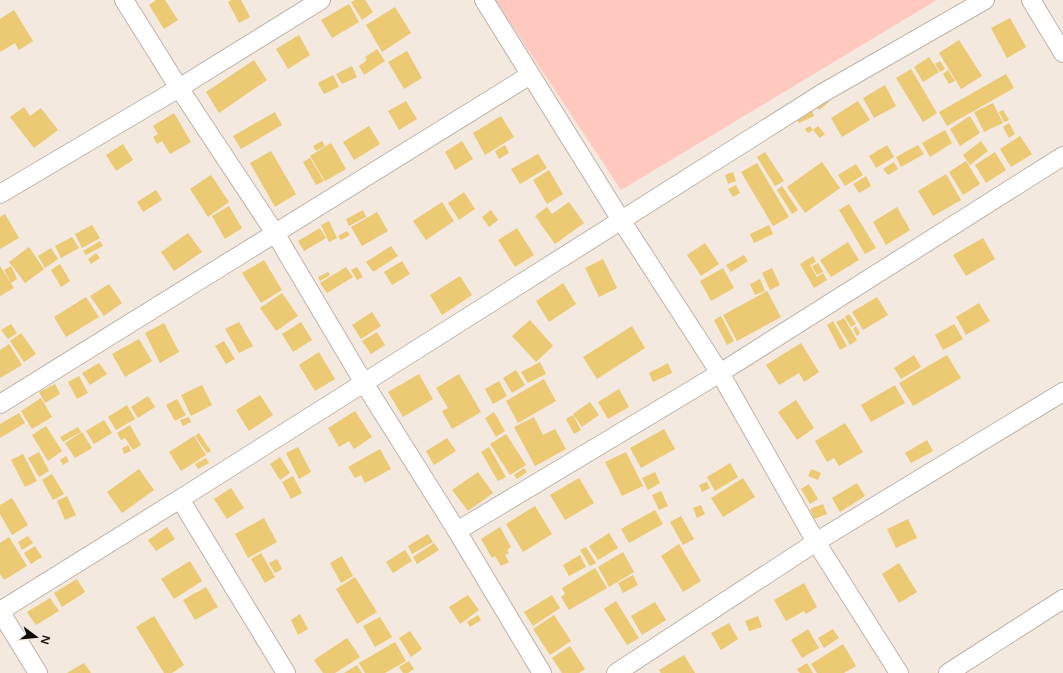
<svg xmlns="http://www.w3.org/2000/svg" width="1063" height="673" font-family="'Varela Round',sans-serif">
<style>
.green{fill:#ffc9bf}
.building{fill:#ecc973}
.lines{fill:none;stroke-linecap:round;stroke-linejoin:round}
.minor-casing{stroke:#bdb3a9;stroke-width:20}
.minor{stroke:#fff;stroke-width:18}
</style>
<rect width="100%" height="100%" fill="#f3e9de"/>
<path class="green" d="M495,0H937L621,190Z"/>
<g class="building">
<path d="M156,0H165L178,20L164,29L149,5Z"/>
<path d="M231,0H241L250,17L239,23L228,2Z"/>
<path d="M355,0H365L373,12L362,20L351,2Z"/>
<path d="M349,4L359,22L332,38L321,20Z"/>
<path d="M395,7L411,33L382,52L366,25Z"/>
<path d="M14,10L33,41L19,50L15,43L0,52V19Z"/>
<path d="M1010,18L1026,47L1007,58L991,28Z"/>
<path d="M299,35L310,55L288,69L276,49Z"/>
<path d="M959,40L982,76L961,89L939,53Z"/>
<path d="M377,49L385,61L364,75L359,66L367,60L365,57Z"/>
<path d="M407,51L422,78L404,89L388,62Z"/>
<path d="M929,57L939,72L923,82L914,67Z"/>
<path d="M254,60L267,80L219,113L206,92Z"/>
<path d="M940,61L945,69L940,72L935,64Z"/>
<path d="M352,66L357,77L342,84L336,74Z"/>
<path d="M911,69L937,113L923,122L896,78Z"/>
<path d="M948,70L955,81L949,84L943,74Z"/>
<path d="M1006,74L1014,88L947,126L939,112Z"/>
<path d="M333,75L339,87L324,94L318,83Z"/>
<path d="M885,85L896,106L874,118L863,98Z"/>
<path d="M825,97L829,102L819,110L815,105Z"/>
<path d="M406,101L417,119L399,130L388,111Z"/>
<path d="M858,101L870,120L842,137L831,118Z"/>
<path d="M993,103L1003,123L984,132L974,112Z"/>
<path d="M24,107L30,116L41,108L58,130L34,148L10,117Z"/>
<path d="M1003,110L1009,120L1004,122L999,112Z"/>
<path d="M812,111L814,116L799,123L796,118Z"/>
<path d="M275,112L282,125L241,149L233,136Z"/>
<path d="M174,113L191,142L170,154L162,141L157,144L153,137L158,134L153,126Z"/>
<path d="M501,116L514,137L485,155L473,133Z"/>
<path d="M970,116L980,133L960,146L950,129Z"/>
<path d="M1009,123L1015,134L1009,138L1003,127Z"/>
<path d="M369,126L380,144L354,160L343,142Z"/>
<path d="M810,126L813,130L808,133L805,129Z"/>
<path d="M818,126L825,134L820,138L813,130Z"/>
<path d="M945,130L952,143L930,157L922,143Z"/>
<path d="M1020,136L1032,154L1011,167L1000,149Z"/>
<path d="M322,141L325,146L316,151L313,146Z"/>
<path d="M462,141L473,159L455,170L445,152Z"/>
<path d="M981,141L988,151L970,165L963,155Z"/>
<path d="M331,143L346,169L325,181L310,156Z"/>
<path d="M123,144L133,160L116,171L106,155Z"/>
<path d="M505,145L509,153L499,159L495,151Z"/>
<path d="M887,145L894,157L876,168L869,156Z"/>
<path d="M918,145L924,154L901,167L896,157Z"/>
<path d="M271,151L296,194L275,207L250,163Z"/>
<path d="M765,152L784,181L775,186L757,157Z"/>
<path d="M995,152L1006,170L986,183L975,165Z"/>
<path d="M538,154L547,168L520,184L511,169Z"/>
<path d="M310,158L324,181L316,185L303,162Z"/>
<path d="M966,161L980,184L963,195L949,172Z"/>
<path d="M822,162L840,188L805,213L787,187Z"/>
<path d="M894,162L898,169L888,175L883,169Z"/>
<path d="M757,163L789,217L773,226L741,172Z"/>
<path d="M856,164L863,175L845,186L838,175Z"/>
<path d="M549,170L563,194L547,204L533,180Z"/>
<path d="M733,172L736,181L728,184L725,175Z"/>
<path d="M946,174L961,200L933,216L918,191Z"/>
<path d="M211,175L229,202L208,217L190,189Z"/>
<path d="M866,176L871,186L859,193L853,184Z"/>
<path d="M736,185L740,193L733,197L728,189Z"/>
<path d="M782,186L798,210L792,214L777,190Z"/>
<path d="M156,190L162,200L143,212L137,202Z"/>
<path d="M464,192L475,209L459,220L448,203Z"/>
<path d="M442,202L454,221L426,240L413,221Z"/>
<path d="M569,202L584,223L555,244L535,216L547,207L552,214Z"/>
<path d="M849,204L876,248L865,254L839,210Z"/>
<path d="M229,206L242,228L225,239L212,216Z"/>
<path d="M897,207L910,230L886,245L873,222Z"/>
<path d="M363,210L366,217L349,226L346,219Z"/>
<path d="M491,210L498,220L489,227L482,217Z"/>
<path d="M377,212L388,231L362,246L351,227Z"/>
<path d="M5,214L19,238L0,249V217Z"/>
<path d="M329,221L337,238L329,242L321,225Z"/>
<path d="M92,225L100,238L82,248L75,234Z"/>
<path d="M769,225L773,234L754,243L750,234Z"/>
<path d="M320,228L326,238L304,251L298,241Z"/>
<path d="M517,228L534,255L515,267L498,240Z"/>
<path d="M347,231L350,235L341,240L338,236Z"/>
<path d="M188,233L202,252L174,271L161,252Z"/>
<path d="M72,237L79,248L61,258L55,246Z"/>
<path d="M983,238L995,259L966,276L953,255Z"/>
<path d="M100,241L103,246L86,255L83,251Z"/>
<path d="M848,242L859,260L831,277L820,260Z"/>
<path d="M705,243L719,264L701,276L687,255Z"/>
<path d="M391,246L398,256L373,272L366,262Z"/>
<path d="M29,247L44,269L25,283L9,262Z"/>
<path d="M51,248L58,259L45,268L38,256Z"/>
<path d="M96,253L100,258L91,264L88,259Z"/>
<path d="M744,255L748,261L731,272L726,265Z"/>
<path d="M813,256L816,262L810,265L817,277L823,273L827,280L814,288L800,264Z"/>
<path d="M603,259L617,288L599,297L585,268Z"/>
<path d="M264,260L282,290L261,303L242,273Z"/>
<path d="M402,261L410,274L392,285L384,272Z"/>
<path d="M818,263L823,272L817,275L812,266Z"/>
<path d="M60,264L70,281L61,287L51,270Z"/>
<path d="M0,266L14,288L0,296Z"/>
<path d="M11,266L17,279L11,283L4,270Z"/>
<path d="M346,267L353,277L327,293L320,283Z"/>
<path d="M357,267L363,277L357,280L351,270Z"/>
<path d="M723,268L734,288L711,301L700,281Z"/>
<path d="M772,268L780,285L770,290L762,273Z"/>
<path d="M328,272L330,275L320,281L318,277Z"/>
<path d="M460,276L472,295L442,315L430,295Z"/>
<path d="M760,279L765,291L755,295L750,284Z"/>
<path d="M563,283L576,304L549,322L536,301Z"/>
<path d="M109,284L122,303L104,316L90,296Z"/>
<path d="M767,291L781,317L737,341L723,315Z"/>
<path d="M282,293L298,316L276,331L260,308Z"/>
<path d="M86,297L99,317L66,337L54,317Z"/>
<path d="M877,297L888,315L863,330L852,312Z"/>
<path d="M979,303L990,321L966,335L956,317Z"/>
<path d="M372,312L381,326L361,339L352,325Z"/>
<path d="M849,314L856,324L851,327L845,317Z"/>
<path d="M721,316L734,341L727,345L714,320Z"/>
<path d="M844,318L857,340L850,345L836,322Z"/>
<path d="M530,320L553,346L536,362L512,336Z"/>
<path d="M833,321L847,346L840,350L827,325Z"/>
<path d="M239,322L253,346L239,353L225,329Z"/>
<path d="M301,322L312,340L293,352L282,334Z"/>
<path d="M164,323L179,352L160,363L145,333Z"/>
<path d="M11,324L17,333L8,339L1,330Z"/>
<path d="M954,324L963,339L943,350L935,335Z"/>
<path d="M632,326L645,348L597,379L583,357Z"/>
<path d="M856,326L860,333L857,336L853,329Z"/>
<path d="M377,332L385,345L371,354L362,341Z"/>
<path d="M21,333L36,354L24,362L10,341Z"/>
<path d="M139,339L152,361L125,377L112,354Z"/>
<path d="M224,341L235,359L226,364L215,346Z"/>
<path d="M801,343L819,372L804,382L799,373L779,385L766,365Z"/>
<path d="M9,344L22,365L0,378V350Z"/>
<path d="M319,352L335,379L315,391L299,365Z"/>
<path d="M914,355L921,367L901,379L894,368Z"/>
<path d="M947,355L961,378L913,406L899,383Z"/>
<path d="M540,362L546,374L528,383L521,372Z"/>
<path d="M99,363L107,374L90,385L82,373Z"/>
<path d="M668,363L672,373L653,382L649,373Z"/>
<path d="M516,370L525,385L512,393L503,378Z"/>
<path d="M419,374L433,399L403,417L388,392Z"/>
<path d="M459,374L481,412L452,429L442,411L448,408L436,388Z"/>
<path d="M79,376L88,393L77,399L68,382Z"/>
<path d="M544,379L556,401L518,423L506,401Z"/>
<path d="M499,381L507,396L493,404L485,389Z"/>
<path d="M55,384L60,394L45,403L39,392Z"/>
<path d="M202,385L212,405L191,416L181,395Z"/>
<path d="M895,385L905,403L871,422L861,405Z"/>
<path d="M619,389L629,407L608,419L598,402Z"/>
<path d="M260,395L273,415L249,431L236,410Z"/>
<path d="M148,396L155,407L138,418L131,407Z"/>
<path d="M41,398L52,417L32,429L21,411Z"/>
<path d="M177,399L186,415L175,421L166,405Z"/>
<path d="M796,400L814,428L797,440L778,412Z"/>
<path d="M590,402L599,415L582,427L573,414Z"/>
<path d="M127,405L135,419L116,430L108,417Z"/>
<path d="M355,411L372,437L354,449L349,441L339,447L328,428Z"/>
<path d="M494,412L505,431L496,437L485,418Z"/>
<path d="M19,413L25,423L0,438V424Z"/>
<path d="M573,415L581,430L574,434L566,419Z"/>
<path d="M189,417L191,422L183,426L180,420Z"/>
<path d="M534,417L543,435L555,429L566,449L535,466L514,427Z"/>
<path d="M104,420L112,433L94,444L86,431Z"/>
<path d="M845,423L863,452L839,466L834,458L827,462L815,441Z"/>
<path d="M130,425L141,445L133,450L125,438L121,440L117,433Z"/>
<path d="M46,426L62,451L48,461L32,435Z"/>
<path d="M78,427L81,432L63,442L60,437Z"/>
<path d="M664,429L675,449L641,468L630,448Z"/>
<path d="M82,432L92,448L75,458L65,443Z"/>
<path d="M199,433L211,451L207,453L195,436Z"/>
<path d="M506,434L526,465L510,475L490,444Z"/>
<path d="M194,436L206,455L181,471L169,452Z"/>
<path d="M447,438L456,451L434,465L426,451Z"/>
<path d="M927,440L933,451L911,463L905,453Z"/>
<path d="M128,445L131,451L124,454L122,448Z"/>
<path d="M298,447L311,472L299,479L286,453Z"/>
<path d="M489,447L506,477L498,481L481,452Z"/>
<path d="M380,449L391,469L365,483L361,475L355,478L348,467Z"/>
<path d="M39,452L49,471L39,477L28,458Z"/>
<path d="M626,452L643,486L622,496L605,462Z"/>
<path d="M23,454L37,481L25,487L11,460Z"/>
<path d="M66,456L69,461L63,465L60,460Z"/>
<path d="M280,457L290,473L280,480L270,464Z"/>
<path d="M206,458L209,463L198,469L195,464Z"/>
<path d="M730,463L738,477L715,491L707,477Z"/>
<path d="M524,468L527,472L517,479L514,475Z"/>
<path d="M139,469L154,490L122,513L107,492Z"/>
<path d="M811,469L821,473L818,480L808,476Z"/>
<path d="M478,472L493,493L468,511L452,490Z"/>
<path d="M655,472L660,483L648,490L642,478Z"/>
<path d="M52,474L64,494L53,500L42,480Z"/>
<path d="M293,476L302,493L291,499L282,482Z"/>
<path d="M579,478L594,503L565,520L550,495Z"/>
<path d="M743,478L755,497L723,517L711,498Z"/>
<path d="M707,482L710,488L702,492L699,485Z"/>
<path d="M857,483L865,496L840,512L832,498Z"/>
<path d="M809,484L818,499L810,504L801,489Z"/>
<path d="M231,488L244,508L227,519L214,499Z"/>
<path d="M661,491L668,506L659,510L652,495Z"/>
<path d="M67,496L76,515L65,520L57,501Z"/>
<path d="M12,498L28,525L12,535L0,514V505Z"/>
<path d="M823,504L827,514L814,519L810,509Z"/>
<path d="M701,505L705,514L697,518L693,508Z"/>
<path d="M535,506L552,534L523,552L506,524Z"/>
<path d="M655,510L663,524L629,543L621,529Z"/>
<path d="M681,516L694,539L683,545L670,522Z"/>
<path d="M264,518L277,542L248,558L235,534Z"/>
<path d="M908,519L917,538L896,548L887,529Z"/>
<path d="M167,527L175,539L156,551L148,540Z"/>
<path d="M500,527L511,547L507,550L509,553L505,555L509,562L501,566L495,556L492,558L481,539Z"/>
<path d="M609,533L618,548L598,560L589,546Z"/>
<path d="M428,534L433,542L412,554L408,546Z"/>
<path d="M28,536L33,543L22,550L18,542Z"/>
<path d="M9,537L27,566L4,580L0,574V543Z"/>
<path d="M434,543L439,550L417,564L413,557Z"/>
<path d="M679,544L701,581L683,592L661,556Z"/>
<path d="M35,546L42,557L31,564L24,553Z"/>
<path d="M586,547L596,563L590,566L580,550Z"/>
<path d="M405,550L412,561L393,573L386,562Z"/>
<path d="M623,552L634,572L609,587L598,567Z"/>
<path d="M261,553L275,577L265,583L251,559Z"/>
<path d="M580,555L586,567L569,576L563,565Z"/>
<path d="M342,556L353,576L341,583L330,563Z"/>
<path d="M277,559L282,569L275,573L269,563Z"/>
<path d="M190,561L202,581L174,599L161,579Z"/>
<path d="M899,563L917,592L899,603L882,574Z"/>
<path d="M595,568L607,588L569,610L561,597L565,594L562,588Z"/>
<path d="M633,575L638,585L623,593L618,583Z"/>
<path d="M355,577L377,612L357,624L336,589Z"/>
<path d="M77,579L85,592L62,607L54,593Z"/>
<path d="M804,583L817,607L806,614L804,611L786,621L774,600Z"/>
<path d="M206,587L218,607L195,620L183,600Z"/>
<path d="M468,595L479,610L460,624L449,607Z"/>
<path d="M552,595L560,608L533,626L524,612Z"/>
<path d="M50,598L59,611L36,625L27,612Z"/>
<path d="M616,601L639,638L627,645L604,609Z"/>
<path d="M655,602L666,620L642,635L631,616Z"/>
<path d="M300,614L308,629L298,635L291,620Z"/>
<path d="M478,615L481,620L470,627L467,622Z"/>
<path d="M554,615L571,641L550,655L533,629Z"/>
<path d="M154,616L184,665L172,673H164L136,627Z"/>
<path d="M758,616L762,627L749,631L745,621Z"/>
<path d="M380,617L392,637L375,647L363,626Z"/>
<path d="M729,623L738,639L721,650L711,633Z"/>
<path d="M808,629L819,648L802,658L791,640Z"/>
<path d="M833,629L839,638L824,648L818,638Z"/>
<path d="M410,631L422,649L411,657L399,638Z"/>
<path d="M347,638L360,657L335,673H323L314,660Z"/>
<path d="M395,642L406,661L385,673H365L359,663Z"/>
<path d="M843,644L856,666L844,673H817L811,664Z"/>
<path d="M570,646L585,669L579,673H562L552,658Z"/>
<path d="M684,655L695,673H661L659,670Z"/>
<path d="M409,661L414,669L408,673H403L399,667Z"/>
<path d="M84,663L91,673H67Z"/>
<path d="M807,663L813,673H800L797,669Z"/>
<path d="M357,665L362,673H344Z"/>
</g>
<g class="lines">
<g class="minor-casing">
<g id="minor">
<path d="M124,0L179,88L275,233L364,383L457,531L542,673"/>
<path d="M484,0L621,220L720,373L816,542L899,673"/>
<path d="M1031,0L1063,53"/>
<path d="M0,194L179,88L321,0"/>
<path d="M0,404L530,75"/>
<path d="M180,499L286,673"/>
<path d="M457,531L720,373L1063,156"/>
<path d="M0,611L180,499L821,94L985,0"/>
<path d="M0,611L38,673"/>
<path d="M616,673L816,542L1063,392"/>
<path d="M948,673L1063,599"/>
</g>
</g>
<use href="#minor" class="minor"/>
</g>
<g transform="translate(36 637) rotate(106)" stroke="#f3e9de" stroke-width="3" paint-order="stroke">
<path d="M0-3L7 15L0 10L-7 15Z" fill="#0e0b07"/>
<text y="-6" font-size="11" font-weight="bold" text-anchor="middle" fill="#0e0b07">N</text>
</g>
</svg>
